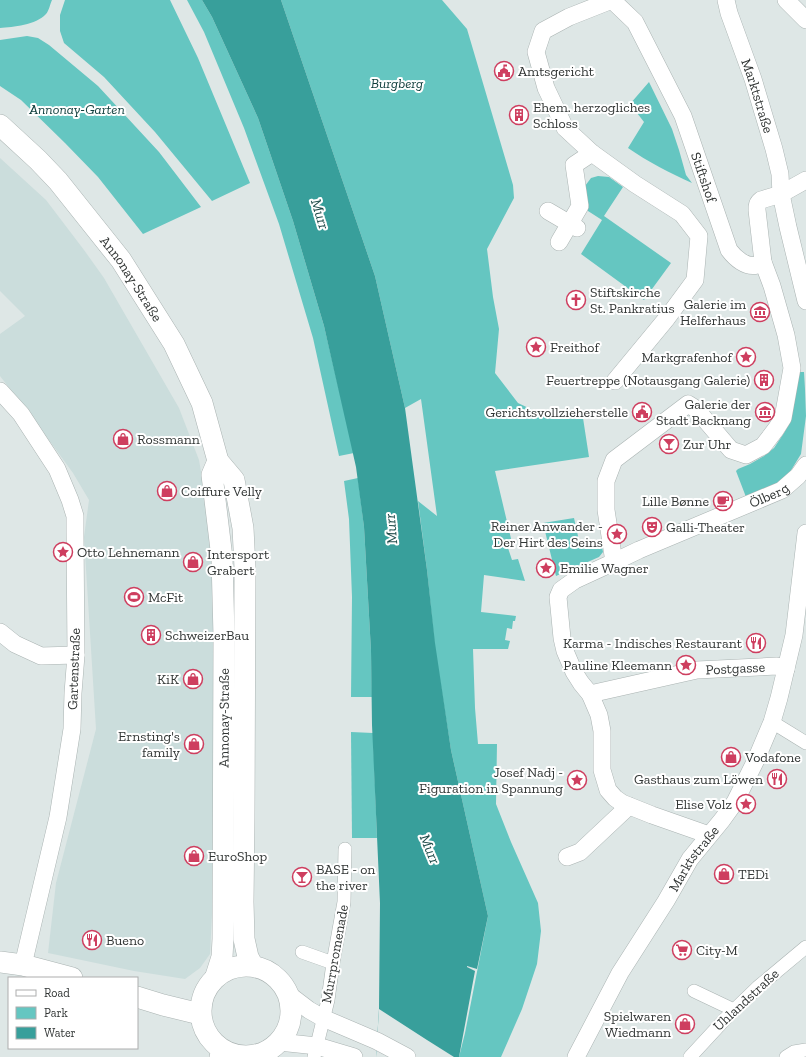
<svg xmlns="http://www.w3.org/2000/svg" width="806" height="1057" font-family="'Zilla Slab',serif">
<style>
.built{fill:#cbdddc}
.green{fill:#65c6c1}
.water{fill:#389f9b}
.pier{fill:#dee7e6}
.lines{fill:none;stroke-linecap:round;stroke-linejoin:round}
.pedestrian-casing{stroke:#aab3b2;stroke-width:14}
.minor-casing{stroke:#aab3b2;stroke-width:18}
.tertiary-casing{stroke:#aab3b2;stroke-width:22}
.pedestrian{stroke:#fff;stroke-width:13}
.minor{stroke:#fff;stroke-width:17}
.tertiary{stroke:#fff;stroke-width:21}
.labels{text-anchor:middle;dominant-baseline:central;stroke-width:4;stroke-linejoin:round;paint-order:stroke}
.poi-label{font-size:14px;fill:#313534;stroke:#fff;text-anchor:start}
.park-label{font-size:14px;font-style:italic;fill:#0b3b39;stroke:#fff}
.street-label{font-size:14px;fill:#313534;stroke:#fff}
.water-label{font-size:15px;font-style:italic;fill:#214d4b;stroke:#fff}
</style>
<rect width="100%" height="100%" fill="#dee7e6"/>
<path class="built" d="M0,158L46,200L84,250L104,278L179,408L199,460L215,553L216,835L210,954L200,968L185,979L134,971L48,953L56,883L96,729L84,537L89,500L73,473L35,421L0,376V334L25,316L0,291Z"/>
<g class="green">
<path d="M0,0H52C50,4 49,11 46,14C36,25 13,27 0,28Z"/>
<path d="M65,0H170L198,58L250,183L212,201L155,132L104,77L64,43L60,31V15Z"/>
<path d="M187,0H202L212,17L258,118L293,221L324,326L354,453L339,456L313,338L279,224L244,128L204,32Z"/>
<path d="M281,0H442L467,29L513,185L514,198L487,249L493,297L499,329L495,373L518,403L537,412L556,418H583L589,457L495,471L513,547L508,548L512,560L518,559L525,581L484,575L481,612L516,616L515,621H513L512,629L507,628L505,640L510,641L508,649H473L475,708L478,744H497L496,804L511,842L538,903L541,931L537,964L522,1009L501,1057H459L465,1033L488,916L451,750L435,649L427,570L418,501L437,516L421,399L405,408L375,276Z"/>
<path d="M27,36L38,38L49,45L98,86L159,152L201,207L143,234L98,177L65,143L21,100L0,86V40Z"/>
<path d="M649,82L672,129L679,150L686,175L692,183C670,173 648,162 628,148L644,122L630,104Z"/>
<path d="M598,176L609,177L623,187L604,216L671,263L644,300L581,254L602,220L588,211L585,206V186L591,178Z"/>
<path d="M798,372H804L805,389L806,416L801,454L790,472L780,483L746,497L736,471L738,469L750,464L764,456L774,448L784,433L789,424Z"/>
<path d="M358,478L364,527L371,651L372,697H351L352,597L349,519L344,481Z"/>
<path d="M574,518L578,536L579,548L584,545L601,541L603,552L599,557L556,576L543,523Z"/>
<path d="M351,732L373,733L377,838H352Z"/>
</g>
<path class="water" d="M202,0H281L375,276L405,408L427,570L435,643L451,750L488,916L477,969L467,966V967L475,971L459,1057H376L379,1009L380,903L372,725L371,651L364,527L356,467L324,326L293,221L258,118L212,17Z"/>
<path class="pier" d="M379,1009L427,1040L454,1057H376Z"/>
<g class="lines">
<g class="pedestrian-casing">
<g id="pedestrian">
<path d="M772,722L806,743"/>
<path d="M302,952L333,963"/>
<path d="M694,991L734,1010"/>
<path d="M314,1057L328,1000L333,963L344,902L345,849"/>
<path d="M690,1057L726,1018L758,987L806,947"/>
<path d="M786,1057L794,1052L806,1050"/>
</g>
</g>
<g class="minor-casing">
<g id="minor">
<path d="M612,0L569,17L543,31L536,52L546,88L565,128L592,153L635,184L682,214L699,236L695,280L667,318L615,381"/>
<path id="s1" d="M612,0L635,22L683,116L729,250C735,258 746,268 757,265C759,264 761,263 763,262"/>
<path id="s2" d="M726,0L729,13L753,79L774,149L780,174L781,194L788,227L806,301"/>
<path d="M786,0L806,20"/>
<path d="M548,211L577,228"/>
<path d="M559,242L580,206L574,165L592,153"/>
<path d="M0,391L21,414L57,469L70,500L75,516V533L76,655L73,693L72,729L58,817L23,965"/>
<path d="M614,562L606,510V481L614,460L688,404L696,409L731,450L746,455L763,446L776,429L783,418L792,368L786,335L772,286L763,262L757,210C757,206 757,203 761,200L781,194L806,180"/>
<path d="M0,632L15,644L41,656L76,655"/>
<path id="s3" d="M590,694L697,670L777,666L786,669"/>
<path id="s4" d="M709,835L652,815L622,803L615,798L608,790L602,770V731L599,715L590,694L581,683L574,672L565,651L562,638L558,597L561,590L575,580L614,562L639,550L782,490L798,476L806,465"/>
<path d="M567,857L580,852L629,806"/>
<path d="M288,994L309,1010L323,1018L377,1041L407,1057"/>
<path d="M279,1042L317,1046L354,1057"/>
<path d="M218,1057L223,1050"/>
<path id="s5" d="M576,1057L620,973L666,901L690,859L722,820L735,802L755,762L772,722L779,698L794,635L806,533"/>
</g>
</g>
<g class="tertiary-casing">
<g id="tertiary">
<path id="s6" d="M0,125L38,160L58,181L121,260L174,344L202,403L218,461L234,480L243,528L245,568L244,817L243,902L244,939L248,957L253,966"/>
<path d="M0,962L23,965L72,978"/>
<circle cx="246" cy="1011" r="45"/>
<path id="s7" d="M216,976L222,957L223,939L224,636L222,558L212,475L218,461"/>
<path d="M137,997L163,1005L200,1014"/>
</g>
</g>
<use href="#pedestrian" class="pedestrian"/>
<use href="#minor" class="minor"/>
<use href="#tertiary" class="tertiary"/>
</g>
<defs>
<g id="civic-ring" transform="scale(1)"><circle r="9.5" fill="#fff" stroke="#ce3e5f" stroke-width="1.5"/><path d="M-.6-6.5H3V-4.5H.6V-3L4-1V1h2V6H-6V1h2V-1L-.6-3ZM-1.2 2.5V6h2.4V2.5Z" fill="#ce3e5f"/></g>
<g id="building-ring" transform="scale(1)"><circle r="9.5" fill="#fff" stroke="#ce3e5f" stroke-width="1.5"/><path d="M-4-6H4V6H1V3H-1V6H-4ZM-2.5-4.3h1.7v1.8h-1.7ZM.8-4.3h1.7v1.8H.8ZM-2.5-1h1.7V.8h-1.7ZM.8-1h1.7V.8H.8Z" fill="#ce3e5f"/></g>
<g id="church-ring" transform="scale(1)"><circle r="9.5" fill="#fff" stroke="#ce3e5f" stroke-width="1.5"/><path d="M-1.2-6h2.4v3.5h3.3v2.4h-3.3V6h-2.4V-.1h-3.3v-2.4h3.3Z" fill="#ce3e5f"/></g>
<g id="museum-ring" transform="scale(1)"><circle r="9.5" fill="#fff" stroke="#ce3e5f" stroke-width="1.5"/><path d="M0-6L6-3V-2H-6V-3ZM-5-1h2V3h-2ZM-1-1h2V3h-2ZM3-1h2V3H3ZM-6 4H6V6H-6Z" fill="#ce3e5f"/></g>
<g id="sight-ring" transform="scale(1)"><circle r="9.5" fill="#fff" stroke="#ce3e5f" stroke-width="1.5"/><path d="M0-6L1.8-2.2L6-1.7L2.9 1.2L3.7 5.4L0 3.3L-3.7 5.4L-2.9 1.2L-6-1.7L-1.8-2.2Z" fill="#ce3e5f"/></g>
<g id="shop-ring" transform="scale(1)"><circle r="9.5" fill="#fff" stroke="#ce3e5f" stroke-width="1.5"/><path d="M-5-2.5h2.3a2.7 3.5 0 0 1 5.4 0H5L5.5 6h-11ZM-1.5-2.5h3a1.5 2.3 0 0 0-3 0Z" fill="#ce3e5f"/></g>
<g id="bar-ring" transform="scale(1)"><circle r="9.5" fill="#fff" stroke="#ce3e5f" stroke-width="1.5"/><path d="M-6-5H6L.8 .8V4.5H3.5V6h-7V4.5H-.8V.8Z" fill="#ce3e5f"/></g>
<g id="cafe-ring" transform="scale(1)"><circle r="9.5" fill="#fff" stroke="#ce3e5f" stroke-width="1.5"/><path d="M-5.5-4.5H6V0H3Q3 3.5 0 3.5H-2.5Q-5.5 3.5-5.5 0ZM3-3.2v2h1.7v-2ZM-6 4.5H4V6H-6Z" fill="#ce3e5f"/></g>
<g id="theatre-ring" transform="scale(1)"><circle r="9.5" fill="#fff" stroke="#ce3e5f" stroke-width="1.5"/><path d="M-5-5.5Q0-4 5-5.5V0Q5 5 0 6Q-5 5-5 0ZM-3.3-2.5H-1v1.5H-3.3ZM1-2.5H3.3v1.5H1ZM-2.8 1Q0 5.5 2.8 1Z" fill="#ce3e5f"/></g>
<g id="stadium-ring" transform="scale(1)"><circle r="9.5" fill="#fff" stroke="#ce3e5f" stroke-width="1.5"/><path d="M0-5a6.5 5 0 1 0 0 10a6.5 5 0 1 0 0-10ZM-3.5-1.8h7v3.6h-7Z" fill="#ce3e5f"/></g>
<g id="restaurant-ring" transform="scale(1)"><circle r="9.5" fill="#fff" stroke="#ce3e5f" stroke-width="1.5"/><path d="M-5-6h1v4h1v-4h1v4h1v-4h1v5L-1.5 .5V6h-2V.5L-5-1ZM5-6V6H3V1.5H1.5Q1.5-4 5-6Z" fill="#ce3e5f"/></g>
<g id="supermarket-ring" transform="scale(1)"><circle r="9.5" fill="#fff" stroke="#ce3e5f" stroke-width="1.5"/><path d="M-6-5.5h2.5l.6 2H6L4.5 2H-2.5L-4.4-4H-6ZM-1.5 3.2a1.3 1.3 0 1 0 .1 0ZM3 3.2a1.3 1.3 0 1 0 .1 0Z" fill="#ce3e5f"/></g>
</defs>
<g fill-rule="evenodd">
<use href="#civic-ring" x="504" y="71"/>
<use href="#building-ring" x="519" y="115"/>
<use href="#church-ring" x="576" y="300"/>
<use href="#museum-ring" x="760" y="312"/>
<use href="#sight-ring" x="536" y="347"/>
<use href="#sight-ring" x="746" y="357"/>
<use href="#building-ring" x="764" y="380"/>
<use href="#civic-ring" x="642" y="412"/>
<use href="#museum-ring" x="765" y="412"/>
<use href="#shop-ring" x="123" y="439"/>
<use href="#bar-ring" x="669" y="444"/>
<use href="#shop-ring" x="167" y="491"/>
<use href="#cafe-ring" x="723" y="501"/>
<use href="#theatre-ring" x="652" y="527"/>
<use href="#sight-ring" x="617" y="534"/>
<use href="#sight-ring" x="63" y="552"/>
<use href="#shop-ring" x="193" y="562"/>
<use href="#sight-ring" x="546" y="568"/>
<use href="#stadium-ring" x="134" y="597"/>
<use href="#building-ring" x="151" y="635"/>
<use href="#restaurant-ring" x="756" y="643"/>
<use href="#sight-ring" x="686" y="665"/>
<use href="#shop-ring" x="193" y="679"/>
<use href="#shop-ring" x="194" y="744"/>
<use href="#shop-ring" x="731" y="757"/>
<use href="#restaurant-ring" x="777" y="779"/>
<use href="#sight-ring" x="577" y="780"/>
<use href="#sight-ring" x="746" y="804"/>
<use href="#shop-ring" x="194" y="856"/>
<use href="#shop-ring" x="724" y="874"/>
<use href="#bar-ring" x="302" y="877"/>
<use href="#restaurant-ring" x="92" y="940"/>
<use href="#supermarket-ring" x="682" y="950"/>
<use href="#shop-ring" x="685" y="1024"/>
</g>
<g class="labels">
<g class="poi-label">
<text x="518" y="71">Amtsgericht</text>
<text x="533" y="107">Ehem. herzogliches<tspan x="533" dy="16">Schloss</tspan></text>
<text x="590" y="292">Stiftskirche<tspan x="590" dy="16">St. Pankratius</tspan></text>
<text x="746" y="304" text-anchor="end">Galerie im<tspan x="746" dy="16">Helferhaus</tspan></text>
<text x="550" y="347">Freithof</text>
<text x="732" y="357" text-anchor="end">Markgrafenhof</text>
<text x="750" y="380" text-anchor="end">Feuertreppe (Notausgang Galerie)</text>
<text x="751" y="404" text-anchor="end">Galerie der<tspan x="751" dy="16">Stadt Backnang</tspan></text>
<text x="628" y="412" text-anchor="end">Gerichtsvollzieherstelle</text>
<text x="137" y="439">Rossmann</text>
<text x="683" y="444">Zur Uhr</text>
<text x="181" y="491">Coiffure Velly</text>
<text x="709" y="501" text-anchor="end">Lille Bønne</text>
<text x="603" y="526" text-anchor="end">Reiner Anwander -<tspan x="603" dy="16">Der Hirt des Seins</tspan></text>
<text x="666" y="527">Galli-Theater</text>
<text x="77" y="552">Otto Lehnemann</text>
<text x="207" y="554">Intersport<tspan x="207" dy="16">Grabert</tspan></text>
<text x="560" y="568">Emilie Wagner</text>
<text x="148" y="597">McFit</text>
<text x="165" y="635">SchweizerBau</text>
<text x="742" y="643" text-anchor="end">Karma - Indisches Restaurant</text>
<text x="672" y="665" text-anchor="end">Pauline Kleemann</text>
<text x="179" y="679" text-anchor="end">KiK</text>
<text x="180" y="736" text-anchor="end">Ernsting's<tspan x="180" dy="16">family</tspan></text>
<text x="745" y="757">Vodafone</text>
<text x="563" y="772" text-anchor="end">Josef Nadj -<tspan x="563" dy="16">Figuration in Spannung</tspan></text>
<text x="763" y="779" text-anchor="end">Gasthaus zum Löwen</text>
<text x="732" y="804" text-anchor="end">Elise Volz</text>
<text x="208" y="856">EuroShop</text>
<text x="316" y="869">BASE - on<tspan x="316" dy="16">the river</tspan></text>
<text x="738" y="874">TEDi</text>
<text x="106" y="940">Bueno</text>
<text x="696" y="950">City-M</text>
<text x="671" y="1016" text-anchor="end">Spielwaren<tspan x="671" dy="16">Wiedmann</tspan></text>
</g>
<g class="park-label">
<text x="397" y="83">Burgberg</text>
<text x="77" y="109">Annonay-Garten</text>
</g>
<g class="street-label">
<text stroke="none"><textPath href="#s2" startOffset="101">Marktstraße</textPath></text>
<text stroke="none"><textPath href="#s1" startOffset="202">Stiftshof</textPath></text>
<text stroke="none"><textPath href="#s6" startOffset="203">Annonay-Straße</textPath></text>
<text stroke="none"><textPath href="#s4" startOffset="552">Ölberg</textPath></text>
<text stroke="none"><textPath href="#s3" startOffset="148">Postgasse</textPath></text>
<text transform="translate(74 669) rotate(-88)">Gartenstraße</text>
<text stroke="none"><textPath href="#s7" startOffset="259">Annonay-Straße</textPath></text>
<text stroke="none"><textPath href="#s5" startOffset="231">Marktstraße</textPath></text>
<text transform="translate(335 954) rotate(-80)">Murrpromenade</text>
<text transform="translate(746 1000) rotate(-43)">Uhlandstraße</text>
</g>
<g class="water-label">
<text transform="translate(320 214) rotate(73)">Murr</text>
<text transform="translate(391 529) rotate(-95)">Murr</text>
<text transform="translate(430 849) rotate(68)">Murr</text>
</g>
</g>
<rect x="8" y="977" width="130" height="72" fill="#ffffff" stroke="#adaeae"/>
<rect x="16" y="990" width="20" height="6" fill="#ffffff" stroke="#adaeae"/>
<text x="44" y="997" font-size="12" fill="#313534">Road</text>
<rect x="16" y="1007" width="20" height="12" fill="#65c6c1" stroke="#adaeae"/>
<text x="44" y="1017" font-size="12" fill="#313534">Park</text>
<rect x="16" y="1027" width="20" height="12" fill="#389f9b" stroke="#adaeae"/>
<text x="44" y="1037" font-size="12" fill="#313534">Water</text>
</svg>
